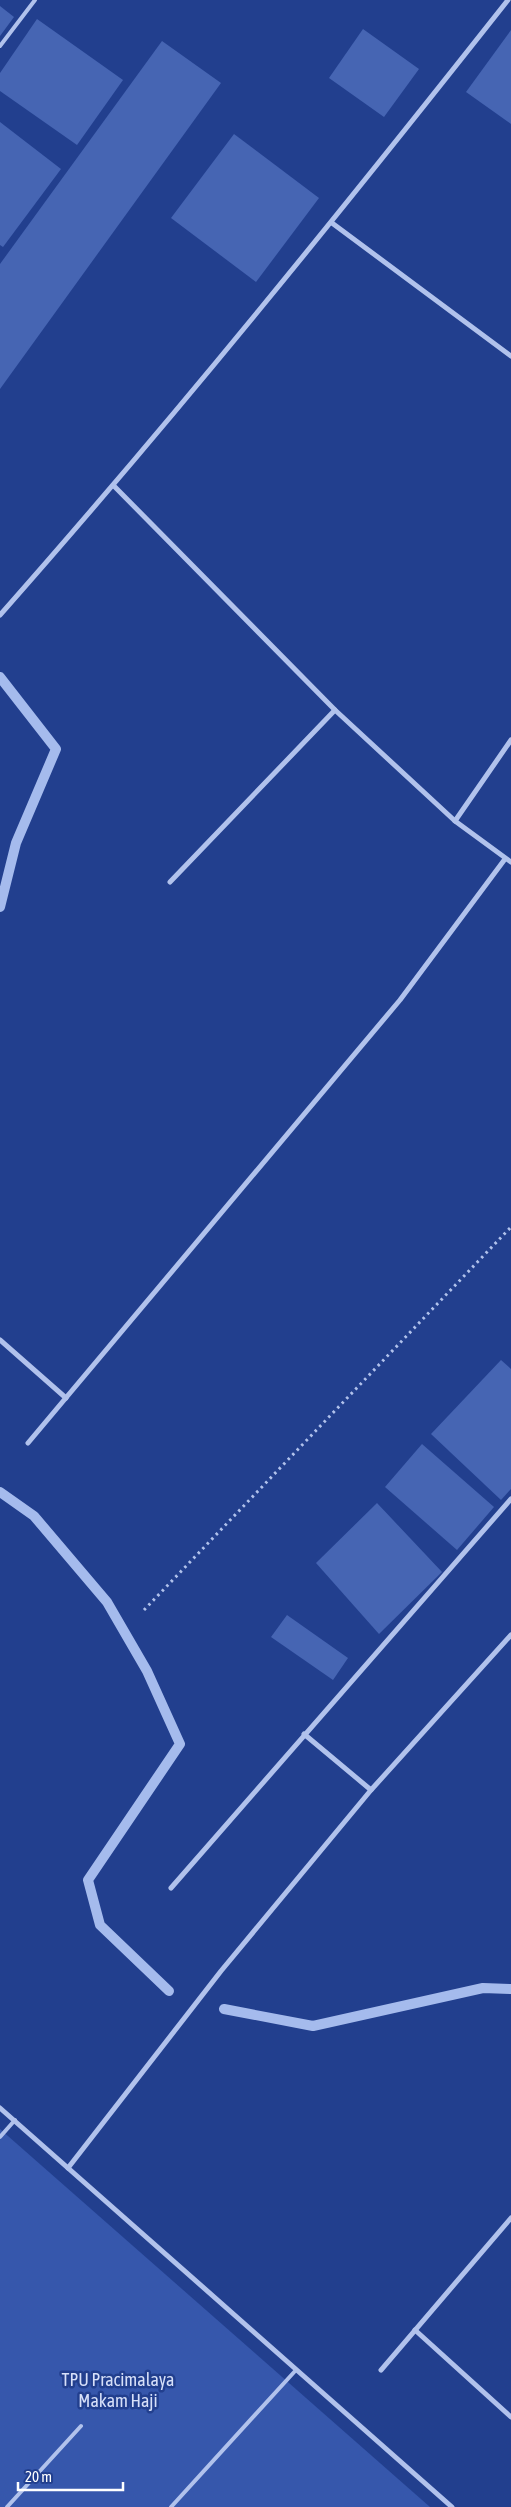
<svg xmlns="http://www.w3.org/2000/svg" width="511" height="2507" font-family="'Asap Condensed',sans-serif">
<style>
.green{fill:#3657ac}
.lines{fill:none;stroke-linecap:round;stroke-linejoin:round}
.stream{stroke:#a5bbed;stroke-width:10}
.building{fill:#4665b3}
.path{stroke:#b1c2ec;stroke-width:3;stroke-dasharray:2.5 4;stroke-linecap:butt}
.lane{stroke:#b1c2ec;stroke-width:4}
.street{stroke:#b1c2ec;stroke-width:5}
.labels{text-anchor:middle;dominant-baseline:central;stroke-width:5;stroke-linejoin:round;paint-order:stroke}
.park-label{font-size:18px;fill:#d7e0f9;stroke:#223f8e}
</style>
<rect width="100%" height="100%" fill="#223f8e"/>
<path class="green" d="M0,2129L430,2507H0Z"/>
<g class="lines">
<g class="stream">
<path d="M0,677L56,749L16,843L0,907"/>
<path d="M0,1492L34,1516L107,1602L147,1671L180,1744L88,1880L100,1925L169,1991"/>
<path d="M224,2009L313,2026L483,1988L511,1989"/>
</g>
</g>
<g class="building">
<path d="M0,6L14,17L0,36Z"/>
<path d="M37,19L123,80L77,145L0,91V73Z"/>
<path d="M363,29L419,69L384,117L329,78Z"/>
<path d="M511,30V124L466,92Z"/>
<path d="M162,41L221,83L0,389V264Z"/>
<path d="M0,122L61,169L3,247L0,245Z"/>
<path d="M234,134L319,198L256,282L171,218Z"/>
<path d="M501,1360L511,1369V1489L501,1500L431,1434Z"/>
<path d="M422,1444L494,1507L457,1550L385,1487Z"/>
<path d="M377,1503L442,1572L379,1634L316,1563Z"/>
<path d="M287,1615L348,1658L333,1680L271,1637Z"/>
</g>
<g class="lines">
<path class="path" d="M144,1610L511,1227"/>
<g class="lane">
<path d="M0,46L35,0"/>
<path d="M0,2137L15,2120"/>
<path d="M7,2507L81,2426"/>
<path d="M171,2507L296,2370"/>
</g>
<g class="street">
<path d="M332,223L511,356"/>
<path d="M114,486L335,710L455,821L511,862"/>
<path d="M0,615C176,416 343,209 508,0"/>
<path d="M455,821L511,740"/>
<path d="M170,882L335,710"/>
<path d="M0,1340L66,1398"/>
<path d="M28,1443L400,1000L505,859"/>
<path d="M304,1734L371,1790"/>
<path d="M171,1888L511,1499"/>
<path d="M0,2108L452,2507"/>
<path d="M68,2168L221,1971L371,1790L511,1635"/>
<path d="M415,2330L511,2417"/>
<path d="M381,2370L511,2218"/>
</g>
</g>
<g class="labels">
<g class="park-label">
<text x="118" y="2379">TPU Pracimalaya<tspan x="118" dy="21">Makam Haji</tspan></text>
</g>
</g>
<path d="M18 2482v8h105v-8" fill="none" stroke="#ffffff" stroke-width="2.5"/>
<text x="25" y="2482" font-size="15" fill="#ffffff" stroke="#223f8e" stroke-width="4" paint-order="stroke">20 m</text>
</svg>
